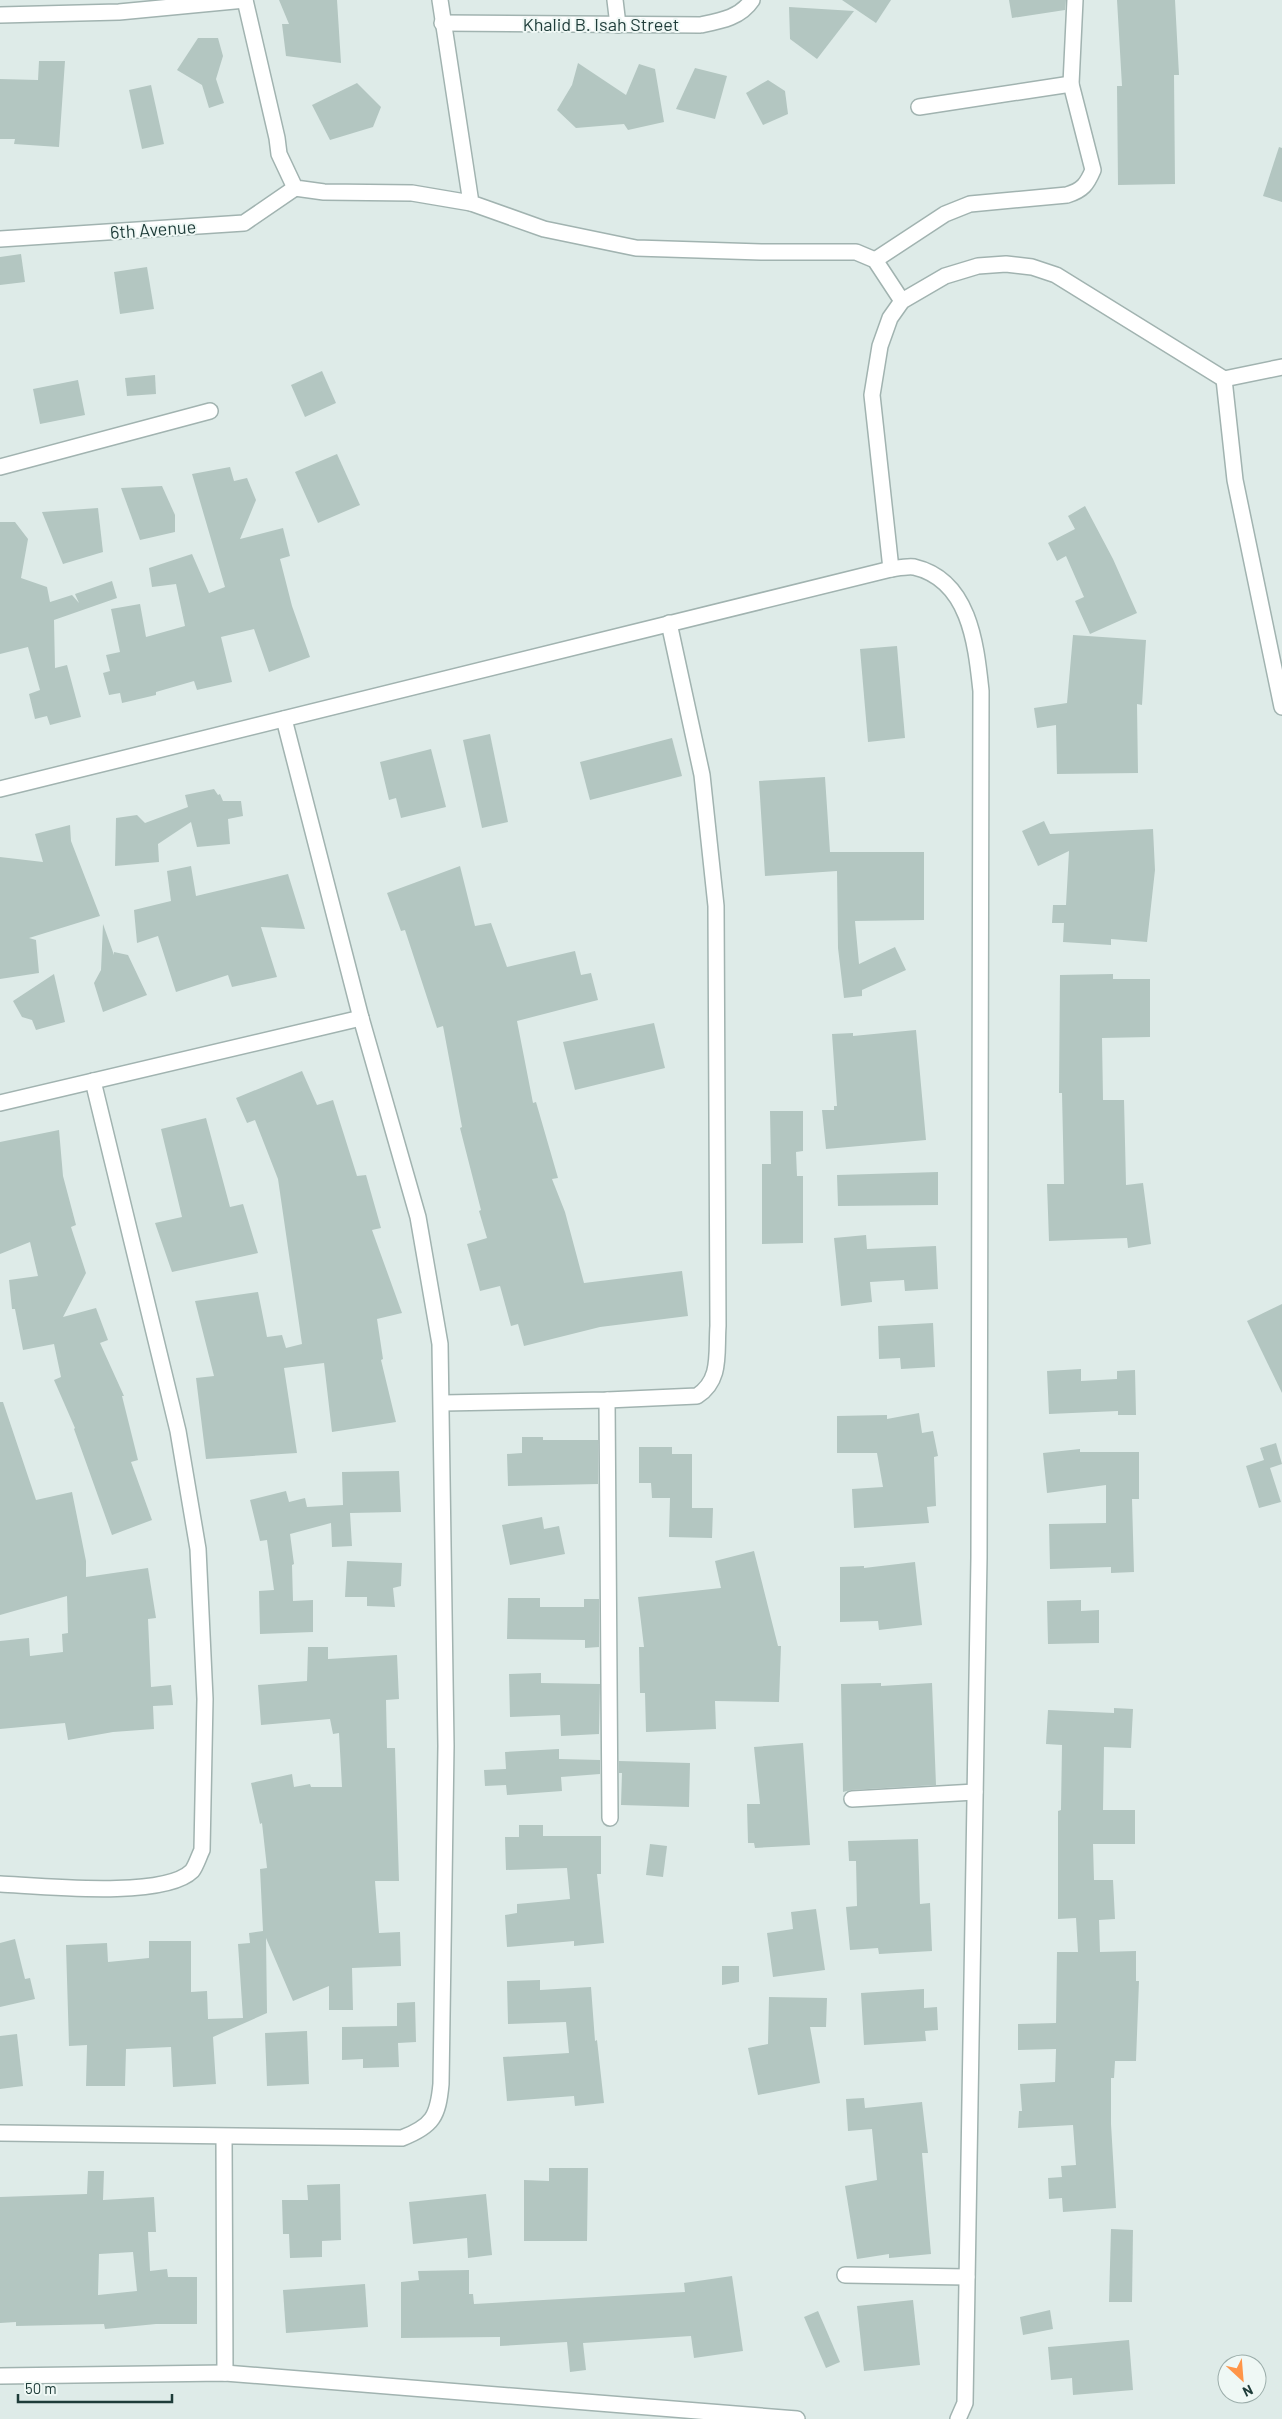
<svg xmlns="http://www.w3.org/2000/svg" width="1282" height="2419" font-family="Barlow,sans-serif">
<style>
.building{fill:#b3c6c1;fill-rule:evenodd}
.lines{fill:none;stroke-linecap:round;stroke-linejoin:round}
.street-casing{stroke:#a1b3b0;stroke-width:18}
.street{stroke:#fff;stroke-width:15}
.labels{text-anchor:middle;dominant-baseline:central;stroke-width:4;stroke-linejoin:round;paint-order:stroke}
.street-label{font-size:18px;fill:#1e3c39;stroke:#eff8f5}
</style>
<rect width="100%" height="100%" fill="#deebe8"/>
<g class="building">
<path d="M279,0H337L341,63L286,56L282,24H289Z"/>
<path d="M842,0H891L876,23Z"/>
<path d="M1009,0H1066L1065,10L1012,18Z"/>
<path d="M1117,0H1175L1179,75H1174L1175,184L1118,185L1117,86H1122Z"/>
<path d="M789,7L854,11L817,59L790,39Z"/>
<path d="M198,38H218L223,56L216,79L224,103L209,108L202,85L177,70Z"/>
<path d="M39,61H65L59,147L14,144L15,139H0V79L38,80Z"/>
<path d="M578,63L626,95L639,64L655,69L664,122L628,130L624,124L576,128L557,110L572,85Z"/>
<path d="M695,68L727,76L715,119L676,109Z"/>
<path d="M768,80L785,91L788,114L763,125L746,93Z"/>
<path d="M357,83L381,107L373,127L330,140L312,105Z"/>
<path d="M151,85L164,144L142,149L129,90Z"/>
<path d="M1279,147L1282,148V202L1263,196Z"/>
<path d="M21,254L25,282L0,285V257Z"/>
<path d="M147,267L154,309L120,314L114,272Z"/>
<path d="M322,371L336,403L305,417L291,385Z"/>
<path d="M155,375L156,394L127,396L125,378Z"/>
<path d="M78,380L85,415L40,424L33,389Z"/>
<path d="M337,454L360,505L318,523L295,472Z"/>
<path d="M230,467L234,481L247,478L256,500L240,539L283,528L290,556L280,559L292,606L310,657L269,672L254,629L221,637L232,682L197,690L194,681L156,692V695L122,703L120,693L109,695L103,673L110,671L106,655L120,652L111,609L140,604L146,637L185,626L176,584L152,587L149,568L192,554L209,593L225,587L192,474Z"/>
<path d="M162,486L175,515V532L140,540L121,488Z"/>
<path d="M1085,506L1113,559L1137,613L1090,634L1075,601L1084,597L1066,556L1057,561L1048,543L1075,529L1068,516Z"/>
<path d="M98,508L103,552L63,564L42,512Z"/>
<path d="M0,522H15L28,539L21,578L47,587L50,602L72,595L79,603L75,594L112,581L117,598L54,620L55,668L67,665L81,717L50,725L47,716L35,719L29,694L40,690L28,647L0,654Z"/>
<path d="M1073,635L1146,640L1142,705L1137,704L1138,773L1057,774L1056,725L1037,728L1034,708L1067,703Z"/>
<path d="M897,646L905,738L868,742L860,649Z"/>
<path d="M490,734L508,822L482,828L463,740Z"/>
<path d="M672,738L682,776L590,800L580,762Z"/>
<path d="M431,749L446,807L401,818L396,798L389,800L380,762Z"/>
<path d="M825,777L830,852H924V920L855,921L859,964L895,947L906,970L862,990V996L844,998L838,948L837,871L765,876L759,781Z"/>
<path d="M214,789L218,795L220,794L223,801H241L243,816L228,819L230,844L197,847L191,822L158,844L159,862L115,866L116,818L137,815L145,823L188,807L185,795Z"/>
<path d="M1044,821L1050,834L1153,829L1155,870L1147,942L1111,939V945L1063,942L1064,923H1052L1053,905H1066L1069,851L1038,866L1022,831Z"/>
<path d="M70,825L71,841L100,916L29,938L36,940L39,973L0,979V857L43,862L35,834Z"/>
<path d="M191,866L196,896L288,874L305,929L261,927L277,977L232,987L228,975L176,992L158,936L137,943L134,910L171,901L167,871Z"/>
<path d="M460,866L475,926L491,923L507,967L575,951L581,975L591,973L598,1000L517,1021L533,1103L536,1102L558,1178L552,1179L565,1212L584,1283L682,1271L688,1316L600,1327L524,1346L518,1324L511,1326L500,1286L480,1291L467,1244L487,1238L479,1211L481,1210L460,1128L462,1127L443,1026L437,1028L405,930L401,931L387,893Z"/>
<path d="M103,924L114,955V952L128,955L147,995L103,1012L94,983L101,970Z"/>
<path d="M54,974L65,1022L36,1030L32,1020L22,1017L13,1001Z"/>
<path d="M1113,974V979H1150V1037L1102,1038L1103,1100H1124L1126,1185L1143,1183L1151,1244L1128,1248L1127,1238L1049,1241L1047,1184H1064L1062,1093H1059L1060,975Z"/>
<path d="M654,1023L665,1068L575,1090L563,1042Z"/>
<path d="M916,1030L926,1140L826,1149L822,1110H834V1106H837L832,1034L853,1033V1036Z"/>
<path d="M302,1071L317,1105L333,1100L357,1176L366,1175L381,1228L372,1230L402,1313L377,1319L383,1359L381,1360L396,1422L332,1432L324,1363L284,1368L297,1453L206,1459L196,1378L214,1376L195,1301L258,1292L267,1337L282,1335L286,1348L302,1344L278,1179L255,1120L247,1123L236,1098Z"/>
<path d="M770,1111H803V1151L796,1152L797,1176H803V1243L762,1244V1164H771Z"/>
<path d="M206,1118L230,1207L243,1204L258,1253L172,1272L155,1223L182,1217L161,1129Z"/>
<path d="M59,1130L63,1176L76,1225L71,1227L86,1273L63,1317L96,1308L108,1340L100,1343L124,1396H122L138,1460L131,1462L152,1520L112,1535L74,1429L75,1428L54,1380L61,1377L54,1344L23,1350L15,1309H12L9,1280L38,1276L30,1242L0,1254V1142Z"/>
<path d="M938,1172V1205L838,1206L837,1175Z"/>
<path d="M866,1235L867,1249L936,1246L938,1289L905,1291L904,1280L870,1282L872,1302L841,1306L834,1238Z"/>
<path d="M1282,1304V1393L1247,1321Z"/>
<path d="M933,1323L935,1367L901,1369L900,1358L879,1359L878,1326Z"/>
<path d="M1081,1369V1381L1117,1379V1371L1135,1370L1136,1415H1118V1411L1049,1414L1047,1371Z"/>
<path d="M0,1402H3L36,1500L72,1492L86,1561V1577L148,1568L156,1618L148,1619L151,1687L171,1685L173,1705L153,1706L154,1729L113,1732L68,1740L65,1723L0,1729V1641L29,1638L30,1656L63,1652L62,1634L68,1633L67,1596L0,1615Z"/>
<path d="M919,1413L922,1433L933,1431L938,1456L934,1457L936,1506L927,1507L929,1523L854,1528L852,1489L883,1487L877,1453H837V1416L887,1415V1419Z"/>
<path d="M522,1437H543V1440H598V1484L508,1486L507,1454L522,1453Z"/>
<path d="M1276,1443L1282,1464L1270,1468L1281,1502L1259,1508L1246,1466L1264,1460L1260,1448Z"/>
<path d="M639,1447H672V1454H692V1508H713L712,1538L669,1537L670,1498H652L651,1483H639Z"/>
<path d="M1080,1449V1452H1139V1499H1132L1134,1572L1111,1573V1567L1050,1569L1049,1524L1106,1523V1485L1047,1493L1043,1453Z"/>
<path d="M399,1471L401,1512L350,1513L352,1546L332,1547L331,1523L290,1534L294,1564L292,1565L293,1601L313,1600V1632L260,1634L259,1591L274,1590L267,1540L260,1541L250,1500L286,1491L289,1502L305,1498L307,1507L343,1505L342,1472Z"/>
<path d="M542,1517L544,1529L559,1526L565,1554L510,1565L502,1525Z"/>
<path d="M754,1551L778,1646H781L779,1702L715,1701L716,1729L646,1732L645,1693H640L639,1647H644L638,1597L721,1588L715,1561Z"/>
<path d="M347,1561L402,1563L401,1586L393,1588L395,1607L367,1606V1597H345Z"/>
<path d="M915,1562L922,1625L879,1630L878,1621L840,1622V1567L864,1566V1568Z"/>
<path d="M508,1598H540V1607H584V1599H599V1647L585,1648V1640L507,1639Z"/>
<path d="M1081,1600V1611L1099,1610V1643L1048,1644L1047,1601Z"/>
<path d="M308,1647H328V1659L397,1655L399,1699L386,1700L387,1748H395L399,1881H375L379,1933L400,1932L401,1966L352,1968L353,2010H329V1986L293,2001L266,1938L267,2013L213,2037L216,2084L173,2087L171,2047L126,2049L125,2086H86L87,2045L69,2046L66,1945L107,1943L108,1962L149,1958V1941H191V1992L207,1991L208,2019L243,2018L238,1944L250,1943L249,1933L263,1931L260,1869L267,1868L262,1823L260,1824L251,1783L292,1774L294,1787L310,1784L311,1787H342L339,1733L333,1734L330,1719L261,1725L258,1685L307,1681Z"/>
<path d="M541,1673V1683L600,1684L599,1734L561,1736L560,1715L510,1717L509,1674Z"/>
<path d="M881,1683V1686L932,1683L936,1785L851,1790L843,1792L841,1684Z"/>
<path d="M1114,1708L1133,1709L1131,1748L1104,1747L1103,1810H1135V1844H1093L1094,1880H1113L1115,1919L1099,1920L1100,1952L1136,1951V1981H1139L1136,2061H1115L1114,2078H1111V2124L1116,2208L1063,2212L1062,2198L1049,2199L1048,2178L1062,2177L1061,2166L1076,2165L1073,2125L1018,2128L1019,2111H1022L1020,2084L1055,2082L1056,2049L1018,2050V2024L1056,2023L1057,1952H1078L1076,1918L1058,1919V1811L1061,1810L1062,1745L1046,1744L1048,1710L1114,1713Z"/>
<path d="M803,1743L810,1845L755,1848L754,1843H748L747,1804H760L754,1747Z"/>
<path d="M559,1749V1759L600,1760V1774L561,1777L562,1791L507,1795L506,1785L485,1786L484,1770L506,1769L505,1752Z"/>
<path d="M619,1761L690,1763L689,1807L621,1805L622,1773H619Z"/>
<path d="M519,1825H543V1836H601V1874H597L604,1943L574,1946V1941L507,1947L505,1915L517,1913V1904L570,1899L567,1868L506,1870L505,1837H519Z"/>
<path d="M918,1839L920,1904L930,1903L932,1951L879,1954L878,1948L850,1950L846,1907L857,1906L856,1861H849L848,1841Z"/>
<path d="M650,1844L667,1846L663,1877L646,1875Z"/>
<path d="M816,1909L825,1970L773,1977L767,1933L793,1929L791,1912Z"/>
<path d="M15,1939L25,1979L30,1978L35,1999L0,2007V1943Z"/>
<path d="M722,1966H739V1982L722,1985Z"/>
<path d="M540,1980V1990L591,1987L595,2041L597,2040L604,2103L575,2106L574,2096L507,2101L503,2057L569,2053L566,2022L508,2024L507,1981Z"/>
<path d="M924,1989V2008L937,2007L938,2030L925,2031L926,2041L864,2045L861,1993Z"/>
<path d="M769,1997L827,1998L826,2027H810L820,2083L758,2095L748,2048L768,2044Z"/>
<path d="M415,2002L416,2042L398,2043L399,2067L363,2068V2059L342,2060V2027L397,2026V2003Z"/>
<path d="M307,2031L309,2084L267,2086L265,2033Z"/>
<path d="M17,2034L23,2086L0,2089V2036Z"/>
<path d="M864,2098L865,2108L922,2102L928,2153H922L931,2254L889,2258V2254L857,2259L845,2186L877,2180L872,2129L848,2131L846,2099Z"/>
<path d="M549,2168H588L587,2241H524V2180L549,2181Z"/>
<path d="M88,2171H104L103,2200L154,2197L156,2232H148L150,2271L167,2269L168,2277H197V2324H156L105,2329L104,2324L16,2326V2322L0,2323V2197L87,2194ZM133,2252L137,2291L98,2295L99,2254Z"/>
<path d="M340,2184L341,2240L322,2241V2257L290,2258L289,2234H283L282,2200H308L307,2185Z"/>
<path d="M486,2194L492,2255L468,2258L467,2238L413,2244L409,2202Z"/>
<path d="M1111,2229L1133,2230L1132,2302H1109Z"/>
<path d="M469,2270V2294H473L474,2304L685,2292L684,2283L732,2276L743,2351L694,2358L691,2336L583,2343L586,2370L570,2372L567,2342L500,2346V2337L401,2338V2282L419,2280L418,2271Z"/>
<path d="M365,2284L368,2327L286,2333L283,2290Z"/>
<path d="M913,2300L920,2365L864,2371L857,2306Z"/>
<path d="M1050,2310L1053,2329L1023,2335L1020,2317Z"/>
<path d="M818,2311L840,2362L826,2368L804,2317Z"/>
<path d="M1129,2340L1133,2390L1073,2395L1072,2378L1051,2380L1048,2347Z"/>
</g>
<g class="lines">
<g class="street-casing">
<g id="street">
<path d="M245,0L277,138L279,154L295,188L324,192L412,193L471,203"/>
<path d="M440,0L471,203L544,229L636,248L761,252H856L875,260L902,301"/>
<path d="M615,0L618,25"/>
<path d="M0,15L119,12L245,0"/>
<path d="M442,23L700,25C720,21 740,18 752,0"/>
<path d="M919,107L1071,84"/>
<path d="M0,239L244,223L295,188"/>
<path d="M875,260L945,214L970,204L1067,195C1083,190 1087,184 1093,170L1071,84L1075,0"/>
<path d="M1224,379L1235,480L1282,707"/>
<path d="M0,467L210,411"/>
<path d="M891,569L872,395L880,346L890,318L902,301L945,276L978,266L1006,264L1032,267L1056,275L1224,379L1282,367"/>
<path d="M0,789L891,569C898,568 908,566 914,567C970,580 976,645 981,691L979,1558L965,2403L958,2419"/>
<path d="M0,1103L361,1018"/>
<path d="M607,1400L610,1818"/>
<path d="M443,1403L607,1400L697,1396C722,1380 716,1353 718,1326L716,906L702,775L669,623"/>
<path d="M852,1799L975,1792"/>
<path d="M0,1884C41,1886 164,1899 192,1871C196,1866 199,1856 202,1850L205,1699L198,1549L178,1431L93,1081"/>
<path d="M0,2133L402,2138C433,2126 438,2116 441,2084L446,1746L440,1344L418,1217L361,1018L284,719"/>
<path d="M224,2137L225,2373"/>
<path d="M845,2275L967,2277"/>
<path d="M0,2376L225,2373L797,2419"/>
</g>
</g>
<use href="#street" class="street"/>
</g>
<g class="labels">
<g class="street-label">
<text x="601" y="24">Khalid B. Isah Street</text>
<text transform="translate(153 229) rotate(-4)">6th Avenue</text>
</g>
</g>
<g transform="translate(1242 2379) rotate(154)"><circle r="24" fill="#eff8f5" stroke="#9badaa"/>
<path d="M0-4L9 19L0 12L-9 19Z" fill="#ff9548"/>
<text y="-8" font-size="14" font-weight="bold" text-anchor="middle" fill="#1e3c39">N</text>
</g>
<path d="M18 2394v8h154v-8" fill="none" stroke="#1e3c39" stroke-width="2.5"/>
<text x="25" y="2394" font-size="15" fill="#1e3c39" stroke="#eff8f5" stroke-width="4" paint-order="stroke">50 m</text>
</svg>
